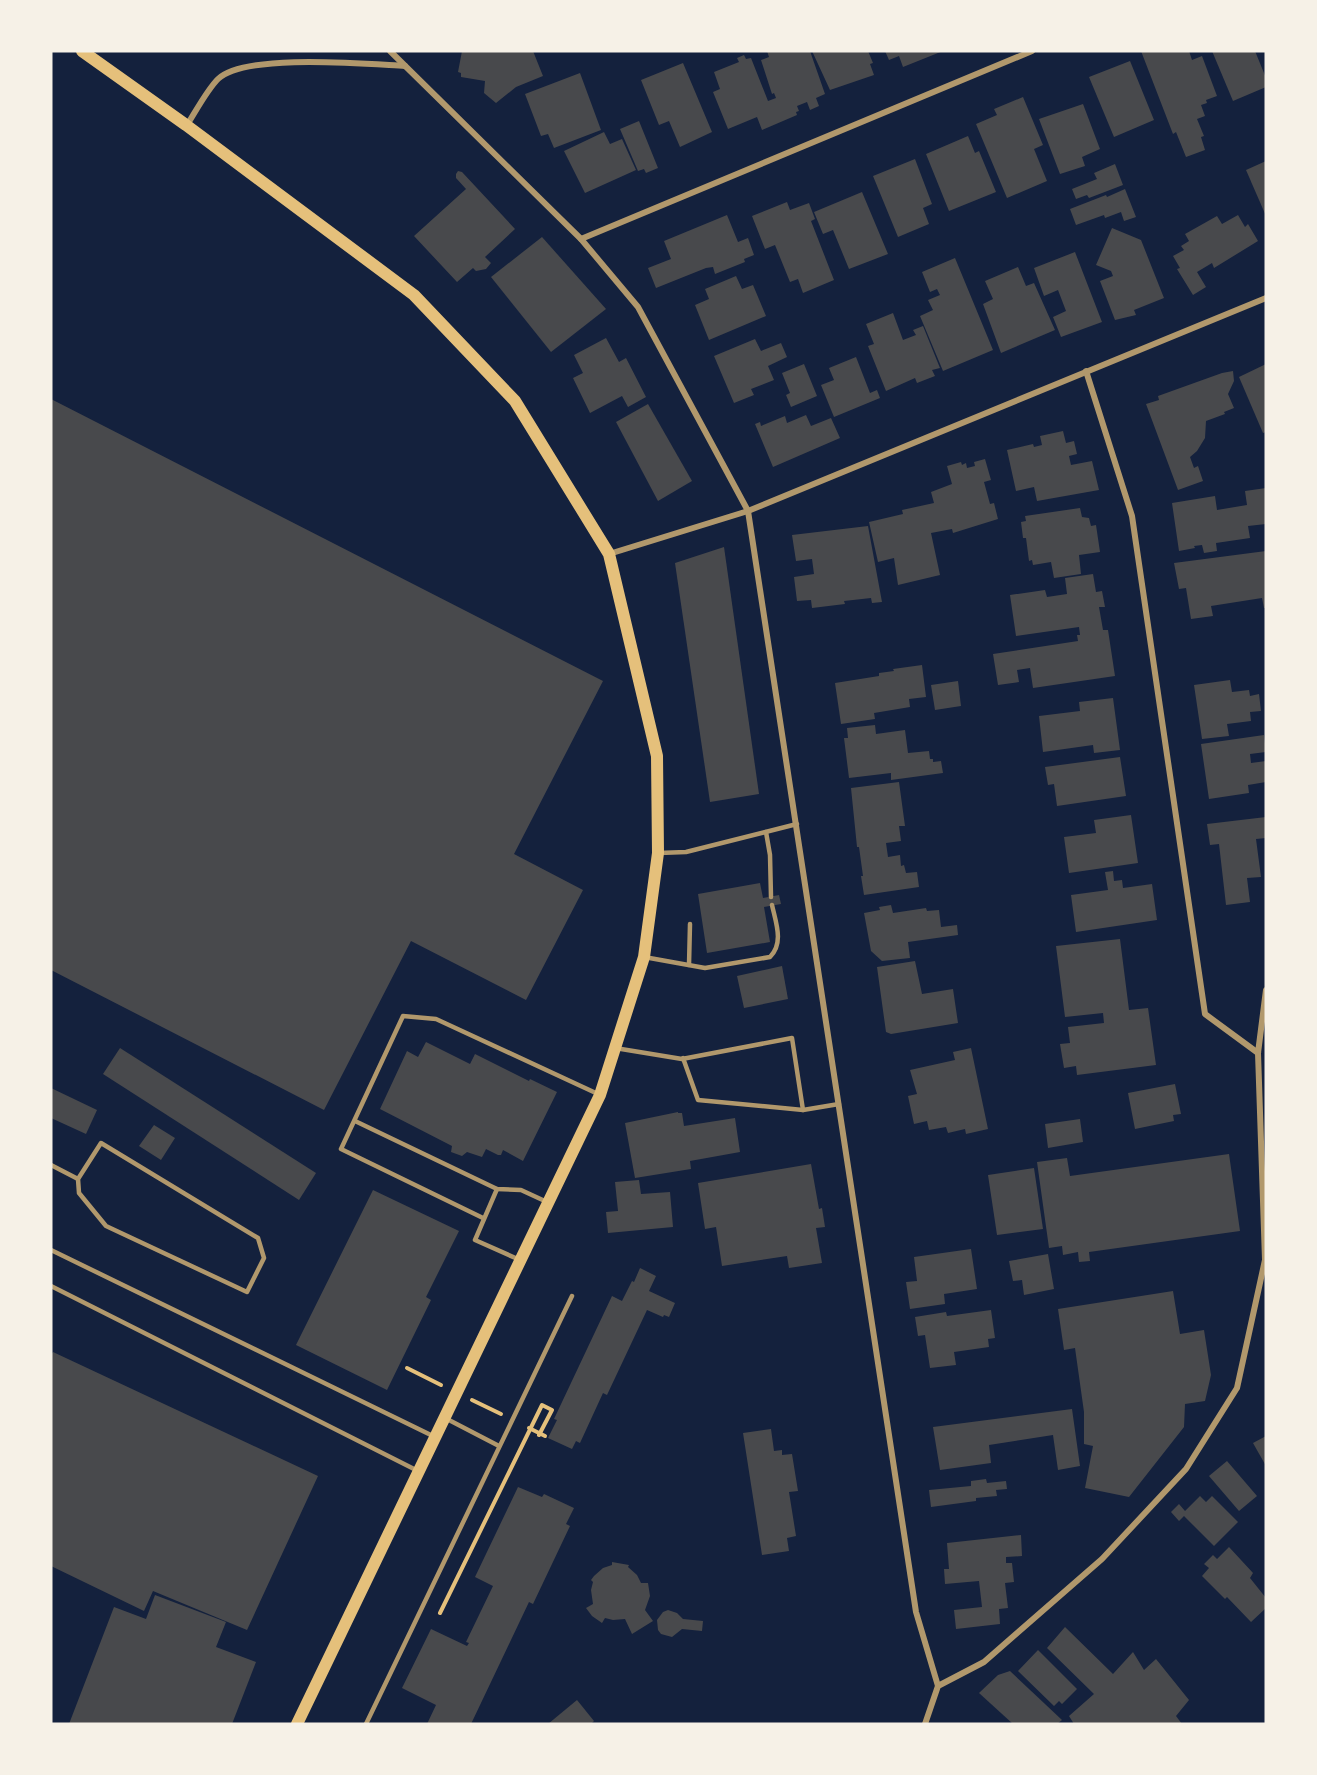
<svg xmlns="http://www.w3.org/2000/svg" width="1317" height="1775" font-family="'Space Grotesk',sans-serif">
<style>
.building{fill:#48494c}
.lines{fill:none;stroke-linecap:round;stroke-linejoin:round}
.path{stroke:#e5c07b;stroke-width:4}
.service{stroke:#b1986c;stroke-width:4.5}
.minor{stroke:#b1986c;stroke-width:6}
.secondary{stroke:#e5c07b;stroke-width:12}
</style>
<rect width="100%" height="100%" fill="#14213d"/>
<g class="building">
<path d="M462,51H533L543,76L516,87L496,103L484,93L485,81L461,77V73L458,72Z"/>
<path d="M767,51H810L825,94L816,98L819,106L810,110L807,102L797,106L799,111L796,112L797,115L762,130L757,117L728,129L713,92L720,89L714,72L739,62L737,58L744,55L746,59L751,58L768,101L776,98L774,93L772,94L761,60L769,57Z"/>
<path d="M812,51H868L873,63L870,64L874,75L830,90Z"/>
<path d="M885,51H943L903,67L899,56L889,60Z"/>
<path d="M1141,51H1189L1192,60L1202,56L1217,96L1206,100L1207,103L1201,105L1205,116L1197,119L1204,136L1201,137L1205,150L1186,157L1176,132L1173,134Z"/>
<path d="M1212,51H1255L1266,78V87L1233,101Z"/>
<path d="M1130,61L1154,120L1114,137L1089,77Z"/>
<path d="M683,63L712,132L680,147L669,121L659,125L641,80Z"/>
<path d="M580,73L601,130L554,148L548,134L541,136L525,94Z"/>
<path d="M1023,97L1043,145L1034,149L1047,181L1007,198L976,124L997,115L994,109Z"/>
<path d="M1083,104L1100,149L1082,157L1085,166L1060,174L1039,119Z"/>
<path d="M639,121L658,168L646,173L644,169L638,171L620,129Z"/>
<path d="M604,132L610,144L622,139L636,170L585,193L564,151Z"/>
<path d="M968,136L975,153L979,151L996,192L949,211L926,154Z"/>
<path d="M915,159L932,204L923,208L929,224L898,237L873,176Z"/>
<path d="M1266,161V216L1246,170Z"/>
<path d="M1115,164L1123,185L1089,198L1087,195L1076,199L1072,189L1097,179L1094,173Z"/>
<path d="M458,171L462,172L515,229L485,257L491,263L486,269L476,271L473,268L457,282L414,236L466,189L456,178V174Z"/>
<path d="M1125,189L1136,217L1124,221L1121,212L1105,218L1104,215L1076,225L1070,209L1106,195L1107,197Z"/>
<path d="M862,192L888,254L849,269L833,230L823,234L814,212Z"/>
<path d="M787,202L790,210L809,203L815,219L811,221L834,280L803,293L798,279L790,282L775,245L765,249L752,216Z"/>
<path d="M727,215L738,242L748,238L754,255L744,259L745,262L715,274L713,267L706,268L656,288L648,268L671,259L664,241Z"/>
<path d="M1238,215L1245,227L1248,224L1258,241L1214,268L1212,263L1197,272L1206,287L1193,295L1177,269L1180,268L1173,256L1184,250L1181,246L1189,241L1185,234L1217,216L1222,224Z"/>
<path d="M1112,228L1141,240L1164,298L1134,310L1136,315L1115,320L1100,281L1113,276L1111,271L1096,265Z"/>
<path d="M542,237L606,309L551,352L491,277Z"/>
<path d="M1075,252L1102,322L1061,337L1053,317L1066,311L1058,290L1044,296L1034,268Z"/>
<path d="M955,258L993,350L943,371L920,316L933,310L928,300L940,295L937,289L930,292L922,272Z"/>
<path d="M1018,267L1026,286L1034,283L1055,330L1001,353L983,304L993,299L985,281Z"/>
<path d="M736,276L742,289L753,285L766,316L709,340L695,305L709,299L705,289Z"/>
<path d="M893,313L903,340L916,335L913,330L923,326L940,368L932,370L935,376L917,383L915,378L886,391L868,346L874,344L866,324Z"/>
<path d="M606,338L619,362L626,358L646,397L628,407L622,396L590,413L573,378L583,373L574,355Z"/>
<path d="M755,339L761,351L781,343L787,357L768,366L774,380L751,389L754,395L734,403L714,356Z"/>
<path d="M856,357L870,393L877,390L880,398L834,417L821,385L834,380L829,368Z"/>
<path d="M804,364L817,396L791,407L786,395L790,393L782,373Z"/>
<path d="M1266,364V432L1263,433L1239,377Z"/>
<path d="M1233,371L1234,381L1228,394L1234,408L1224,412L1225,414L1206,421L1205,438L1197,451L1190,457L1194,468L1198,466L1203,481L1178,490L1146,404L1159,400L1158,396L1222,373Z"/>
<path d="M51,399L603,681L514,854L583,890L526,1000L411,941L324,1110L51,970Z"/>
<path d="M648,404L692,481L658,501L616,422Z"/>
<path d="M806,415L811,426L831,418L840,438L773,467L755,424L760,422L761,426L785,416L787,423Z"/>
<path d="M1063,431L1066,443L1074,441L1077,454L1069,456L1071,465L1092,461L1099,490L1037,501L1034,487L1016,491L1007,450L1033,444L1034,447L1042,445L1040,436Z"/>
<path d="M985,459L991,480L984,482L990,504L994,503L998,519L953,533L952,529L931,533L940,575L898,585L894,558L878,562L869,522L903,514L902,510L934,503L931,492L952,484L947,466L961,462L962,465L966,463L967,468L975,466L974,462Z"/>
<path d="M1266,488V524L1248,526L1250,538L1216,543L1217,551L1204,553L1202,545L1194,546L1195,548L1179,551L1172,503L1215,496L1217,510L1247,505L1245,491Z"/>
<path d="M1080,508L1082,517L1089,518L1091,526L1096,525L1100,552L1079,555L1081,574L1054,578L1051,562L1033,565L1032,560L1029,561L1026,538H1023L1021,522L1026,521L1025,516Z"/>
<path d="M868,526L882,602L872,603L871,598L844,601L845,604L812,608L811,600L797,601L794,577L814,574L812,559L796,561L792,535Z"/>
<path d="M724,547L759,794L710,802L675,563Z"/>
<path d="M1266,551V608H1264L1262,598L1211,606L1213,616L1191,619L1186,588L1179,589L1174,563Z"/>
<path d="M1093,574L1096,592L1102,591L1105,607H1099L1103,630H1108L1115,676L1033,688L1030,668L1017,670L1019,682L998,685L993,654L1078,641L1077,635H1080L1079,627L1016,636L1010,595L1045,590L1047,597L1067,594L1065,578Z"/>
<path d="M922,665L926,697L909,699L910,707L874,713L875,719L841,724L835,683L879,676V673L894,671L893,669Z"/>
<path d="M1230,680L1232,692L1249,690L1250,696L1259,694L1261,711L1250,712L1251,721L1227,724L1229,736L1202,739L1194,685Z"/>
<path d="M958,681L961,706L935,710L931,685Z"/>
<path d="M1113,698L1120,750L1094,753L1093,745L1043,752L1039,716L1080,711L1079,702Z"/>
<path d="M875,725L876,734L905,730L908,753L929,751L930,759H933V762L941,761L943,773L891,780V773L849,778L844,738H848L847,728Z"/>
<path d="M1264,735L1266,752L1250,754L1251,763L1266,761V782L1248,785L1249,793L1209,799L1201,744Z"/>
<path d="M1120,757L1126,796L1057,806L1054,784L1048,785L1045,767Z"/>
<path d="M899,782L905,826H899L901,841L886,843L888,857L900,855L901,866L904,865L906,873L917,872L919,887L864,895L861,876H863L859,847H857L851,788Z"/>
<path d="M1131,815L1138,863L1069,873L1064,837L1096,833L1094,820Z"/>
<path d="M1266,817V838L1256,839L1261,877L1247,878L1250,902L1226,905L1219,844L1210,845L1207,824Z"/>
<path d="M1113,871L1114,881L1122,880L1123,888L1152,884L1157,920L1076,932L1071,895L1108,890L1105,872Z"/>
<path d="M760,883L763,898L779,895L781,904L764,907L770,942L707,953L698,894Z"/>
<path d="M891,905L893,913L926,908L927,911L939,910L941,927L957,925L958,935L908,942L910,958L882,961L871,951L864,913L880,910L879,907Z"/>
<path d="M1120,939L1129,1010L1148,1008L1156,1065L1077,1075L1076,1066L1064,1068L1060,1044L1070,1043L1068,1027L1104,1023L1103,1013L1065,1017L1056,946Z"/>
<path d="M915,961L922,994L953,989L958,1023L891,1034L886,1032L877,967Z"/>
<path d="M782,966L788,999L744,1008L737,976Z"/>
<path d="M426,1042L470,1064L475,1054L529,1081L530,1079L557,1092L523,1161L503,1150L501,1155H498L486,1149L482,1157L467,1152L462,1156L451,1152L452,1146L380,1109L407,1051L418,1057Z"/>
<path d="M120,1048L316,1173L299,1200L103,1074Z"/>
<path d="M971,1048L988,1129L966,1134L965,1129L948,1133L946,1127L929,1130L927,1121L914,1124L908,1096L917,1094L910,1070L955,1060L953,1052Z"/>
<path d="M1175,1084L1181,1114L1173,1115L1174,1121L1135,1129L1128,1093Z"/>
<path d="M51,1088L97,1110L86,1134L51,1118Z"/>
<path d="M678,1112V1113H682L684,1126L735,1118L740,1152L690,1161L691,1169L635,1178L625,1123Z"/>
<path d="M1080,1119L1083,1142L1048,1148L1045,1124Z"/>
<path d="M154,1125L175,1138L161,1160L139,1146Z"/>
<path d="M1229,1154L1240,1231L1089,1252L1090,1261L1079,1262L1078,1252L1063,1255L1062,1246L1049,1248L1037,1162L1067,1158L1070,1176Z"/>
<path d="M811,1164L819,1209L822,1208L825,1227L816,1228L822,1263L789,1268L787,1256L722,1266L716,1227L705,1229L698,1183Z"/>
<path d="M1034,1168L1043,1229L997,1235L988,1175Z"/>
<path d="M639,1180L641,1194L670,1192L673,1227L608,1233L606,1212L618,1211L615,1182Z"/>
<path d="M373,1190L459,1231L426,1297L431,1300L387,1390L296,1345Z"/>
<path d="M971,1249L977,1289L944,1294L945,1304L910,1309L906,1282L917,1281L914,1257Z"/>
<path d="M1048,1254L1054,1289L1024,1295L1022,1280L1013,1281L1009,1261Z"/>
<path d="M640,1268L656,1276L649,1291L675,1303L669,1317L664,1315L663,1317L647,1310L607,1395L603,1393L580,1443L576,1441L572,1449L548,1438L557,1420L554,1419L612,1296L622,1301L632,1281L634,1282Z"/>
<path d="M1173,1291L1180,1334L1204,1330L1211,1375L1205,1401L1185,1404L1184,1427L1129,1497L1085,1488L1093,1446L1084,1444V1412L1075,1348L1064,1350L1058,1309Z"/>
<path d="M991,1310L995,1338L988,1339L989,1347L954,1352L956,1365L930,1368L925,1335L918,1336L915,1317L946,1312L947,1316Z"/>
<path d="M53,1352L318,1476L247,1630L153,1591L144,1611L51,1566V1355Z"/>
<path d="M1072,1409L1080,1466L1058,1470L1053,1435L989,1445L991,1463L940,1470L933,1427Z"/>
<path d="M771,1429L774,1451L782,1450V1455L792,1454L798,1491L789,1492L796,1536L787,1538L789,1551L762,1555L743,1433Z"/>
<path d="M1266,1436V1466L1253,1443Z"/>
<path d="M1227,1461L1257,1496L1239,1511L1209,1476Z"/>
<path d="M986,1479L987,1483L1006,1481L1007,1489L996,1490L997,1496L976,1498V1501L931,1507L929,1490L971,1486V1481Z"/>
<path d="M518,1487L542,1497L544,1494L574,1508L566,1524L570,1526L533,1604L529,1602L471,1724H427L436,1705L402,1688L431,1629L467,1646L469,1643L466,1642L493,1586L475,1577Z"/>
<path d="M1200,1496L1206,1502L1212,1496L1238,1522L1214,1546L1184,1516L1179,1521L1171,1512L1179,1504L1185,1511Z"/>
<path d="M1021,1535L1022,1556L1006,1557V1563H1012L1014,1582L1005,1583L1008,1608L999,1609L1000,1624L956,1629L954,1610L982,1607L979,1581L945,1584L944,1569H949L947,1543Z"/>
<path d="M1229,1547L1253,1573L1250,1578L1266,1598V1608L1251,1622L1227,1597L1225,1599L1202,1576L1209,1568L1204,1564L1213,1555L1217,1559Z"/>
<path d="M612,1562L629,1565L628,1567L637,1575L641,1583H648L650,1596L645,1610L653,1621L632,1634L625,1619L613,1620L605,1618L602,1623L592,1616L586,1608L593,1604L591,1590L593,1582L591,1580L594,1576L603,1568L612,1565Z"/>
<path d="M155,1595L226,1622L216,1647L256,1662L232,1724H69L114,1607L146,1619Z"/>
<path d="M668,1610L677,1613L683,1619L703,1621L702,1631L682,1629L672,1637L661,1634L658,1630L657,1620L663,1612Z"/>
<path d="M1065,1627L1113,1674L1133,1652L1144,1670L1156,1659L1189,1700L1176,1716L1182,1724H1074L1069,1716L1094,1694L1047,1648Z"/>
<path d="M1038,1650L1077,1689L1062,1704L1059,1701L1054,1706L1018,1671Z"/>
<path d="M1010,1671L1062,1720L1057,1724H1013L979,1693L998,1675Z"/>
<path d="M577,1700L594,1721L591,1724H548Z"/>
</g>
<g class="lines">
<g class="path">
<path d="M407,1368L441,1385"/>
<path d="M472,1400L501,1414"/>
<path d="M529,1428L545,1436"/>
<path d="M440,1613L542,1405L552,1410L539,1435"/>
</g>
<g class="service">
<path d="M766,832L770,855L771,897"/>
<path d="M659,853L686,852L797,824"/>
<path d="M644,957L705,968L770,957C784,943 776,923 772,905"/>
<path d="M689,965L690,924"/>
<path d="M615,1048L682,1059L792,1038L803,1110"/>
<path d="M683,1058L698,1100L803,1110L839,1104"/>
<path d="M355,1121L497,1189L521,1190L547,1202"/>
<path d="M101,1143L258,1238L264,1258L247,1292L106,1226L79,1193L78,1179Z"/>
<path d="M51,1165L78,1179"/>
<path d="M497,1189L475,1240L520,1260"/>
<path d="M483,1218L341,1149L403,1016L436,1019L598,1094"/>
<path d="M51,1250L435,1437"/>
<path d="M51,1286L418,1471"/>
<path d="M447,1419L499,1446"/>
<path d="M366,1724L572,1296"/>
</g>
<g class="minor">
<path d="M390,51L581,239L638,307L748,511L916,1612L938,1686"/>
<path d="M187,125C196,111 207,90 218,79C245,53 366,64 405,66"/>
<path d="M581,239L1032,51"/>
<path d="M1086,371L1132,516L1205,1014L1258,1053"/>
<path d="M609,554L748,511L1266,298"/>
<path d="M925,1724L938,1686L984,1662L1102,1559L1186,1469L1237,1388L1265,1260L1258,1053L1266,990"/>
</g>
<path class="secondary" d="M82,51L186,125L414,295L515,401L609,554L657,756L658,853L644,957L600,1095L297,1724"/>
</g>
<rect width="1317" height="1775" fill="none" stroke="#f6f1e7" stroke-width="105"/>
</svg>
